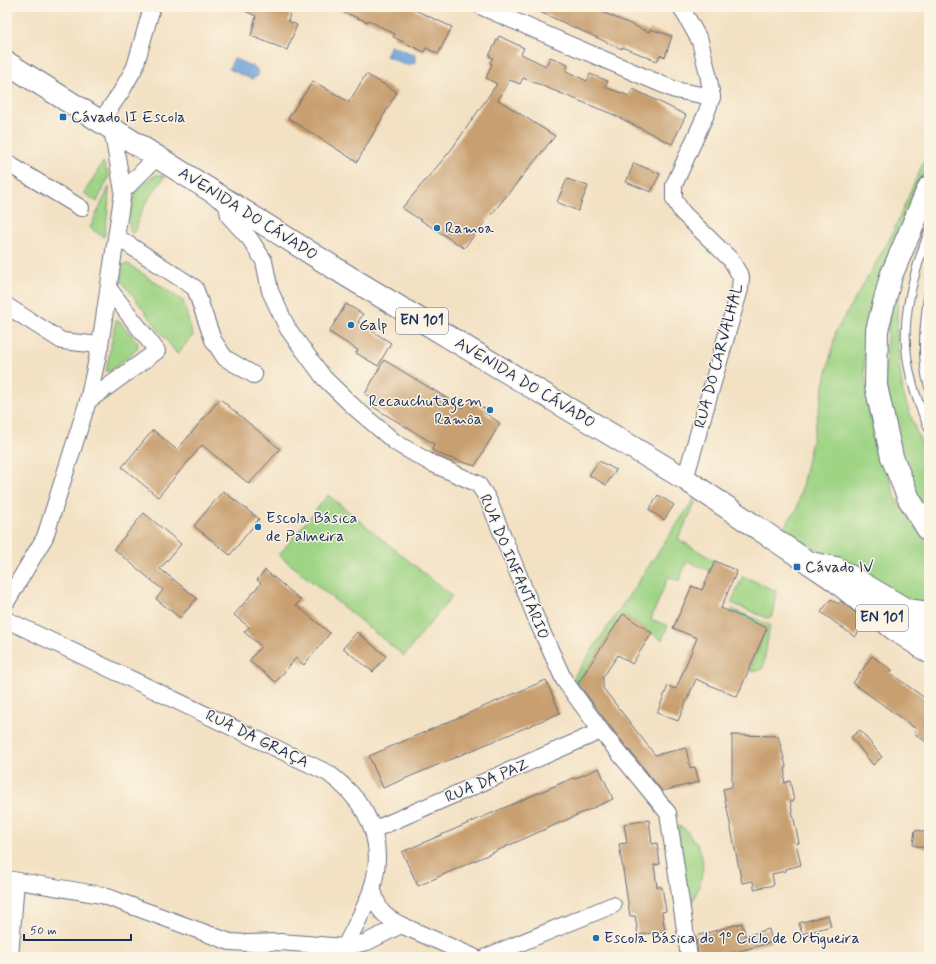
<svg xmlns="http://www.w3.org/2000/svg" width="936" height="964" font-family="Mynerve,sans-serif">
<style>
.green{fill:#9fd485;stroke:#5d8272}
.water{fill:#6aa1d8;stroke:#42689b}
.building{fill:#c89f70}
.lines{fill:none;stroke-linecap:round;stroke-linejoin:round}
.lane-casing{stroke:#676d81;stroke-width:10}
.street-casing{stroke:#676d81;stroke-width:18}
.secondary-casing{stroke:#676d81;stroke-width:24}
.primary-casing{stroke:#676d81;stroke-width:24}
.lane{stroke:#fff;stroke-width:8}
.street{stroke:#fff;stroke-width:16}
.secondary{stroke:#fff;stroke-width:22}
.primary{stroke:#fff;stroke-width:22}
.poi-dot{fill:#1f6fb2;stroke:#fcf5e5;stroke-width:1.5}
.labels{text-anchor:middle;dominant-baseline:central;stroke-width:3;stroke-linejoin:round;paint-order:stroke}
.shield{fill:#fcf5e5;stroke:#5e6a86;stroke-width:1}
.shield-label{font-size:15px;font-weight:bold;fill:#1b2f5e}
.poi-label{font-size:16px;fill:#1b2f5e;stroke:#fcf5e5;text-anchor:start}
.street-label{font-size:16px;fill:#1b2f5e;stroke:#fcf5e5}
</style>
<rect width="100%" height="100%" fill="#fcf5e5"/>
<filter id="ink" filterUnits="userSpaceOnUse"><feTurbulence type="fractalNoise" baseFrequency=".025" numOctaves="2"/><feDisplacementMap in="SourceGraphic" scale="8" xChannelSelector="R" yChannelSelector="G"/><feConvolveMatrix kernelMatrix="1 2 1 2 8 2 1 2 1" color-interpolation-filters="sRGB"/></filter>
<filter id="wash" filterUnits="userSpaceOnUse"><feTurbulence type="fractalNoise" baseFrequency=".012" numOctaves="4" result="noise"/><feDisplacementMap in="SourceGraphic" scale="16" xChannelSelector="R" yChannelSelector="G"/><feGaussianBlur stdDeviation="0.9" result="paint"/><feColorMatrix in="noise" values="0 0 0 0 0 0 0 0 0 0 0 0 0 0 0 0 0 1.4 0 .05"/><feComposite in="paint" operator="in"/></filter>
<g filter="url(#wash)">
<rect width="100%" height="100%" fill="#f3e1c3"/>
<g class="green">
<path d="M929,149V162L881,275L865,327L864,368L869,411L896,499L929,546V606L899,599L783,528L797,509L836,331L891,237Z"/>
<path d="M103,162L109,176L97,202L84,193Z"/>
<path d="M157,175L165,176C155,191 137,210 137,229L132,234C126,225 131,200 137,191C141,183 149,179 157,175Z"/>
<path d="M109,187L108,211L104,237L90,228Z"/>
<path d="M907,262L898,296L897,331L899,364L903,393L916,431L929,459V518L908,477L884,381L889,313Z"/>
<path d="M124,264H128L183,301L193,336L177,354L121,280Z"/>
<path d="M116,320L120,322L138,343L137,349L111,371H106Z"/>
<path d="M328,495L452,596L404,656L279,555Z"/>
<path d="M694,499L696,502L678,539L715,561L710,571L687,561L679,581L668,577L651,619L668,626L662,640L623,614L576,685L572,680Z"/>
<path d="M743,576L776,591L772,616L767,618L731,603Z"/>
<path d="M732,609L770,625L763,668L757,671H749L767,628L731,612Z"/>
<path d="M678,826C685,828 688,832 692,838C712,859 700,885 690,908Z"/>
</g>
<g class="water">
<path d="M391,45L415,55V63L410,64L409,66L386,56Z"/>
<path d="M234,58L257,69L258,76L251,79L229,69Z"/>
</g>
<g id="blocks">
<g class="building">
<path d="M237,7H292L288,21L297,25L287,50L251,36L256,16Z"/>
<path d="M332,7H416L415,10L452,27L438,54L426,48L424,52L393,37L395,34L368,20L367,22Z"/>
<path d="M529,7H590L649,32L650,29L672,36L665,57L660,55L657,61L622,47V49Z"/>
<path d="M499,36L524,48L521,54L546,66L550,57L568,64L566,71L587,81L590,74L608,81L605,87L629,96L633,89L686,115L672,144L612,114L523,78L520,84L510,80L498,100L555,136L464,248L402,208L451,150L497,84L486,78L492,64L490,63L493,58L489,56Z"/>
<path d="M366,74L397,92L357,162L288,118L313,81L349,102Z"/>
<path d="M634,163L660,174L651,192L626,182Z"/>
<path d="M567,179L588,186L578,211L557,202Z"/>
<path d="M346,304L363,314L358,322L391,343L378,366L356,353L358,350L329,332Z"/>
<path d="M384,360L463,408L469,400L487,410L485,413L500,423L475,466L444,456L432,450L434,444L370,405L374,399L365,394Z"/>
<path d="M220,399L280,449L249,484L202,445L158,497L122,467L153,430L177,450Z"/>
<path d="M599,461L616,470L606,485L589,475Z"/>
<path d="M223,491L259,519L230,555L194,526Z"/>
<path d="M658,495L674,505L664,520L649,510Z"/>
<path d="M144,513L181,544L160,569L197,598L180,618L156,599L163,590L114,549Z"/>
<path d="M715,561L737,571L721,608L767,628L737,697L696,679L678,721L657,713L668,686L676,689L697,638L673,628L692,586L702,590Z"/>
<path d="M265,570L301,600L296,605L330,633L304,665L296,658L276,682L249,661L261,646L244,632L249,627L234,615L261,583L257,580Z"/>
<path d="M831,599L838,604L841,601L866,622L855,637L821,612Z"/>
<path d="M623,614L652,633L632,664L618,655L603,677V688L655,755L686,748L690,768L695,767L699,782L662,791L609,725L578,683Z"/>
<path d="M357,632L386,656L373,672L343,648Z"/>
<path d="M872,656L892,670L890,673L929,701V744L914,733L916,729L853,683Z"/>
<path d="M546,680L560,713L383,788L369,756Z"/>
<path d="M860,730L882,757L873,765L851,737Z"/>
<path d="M732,735L778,736L786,766L784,783L790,781L794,801H790L799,843H796L801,865L786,869V871L772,874L774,885L754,889L753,881L742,883L723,789L732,787Z"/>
<path d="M599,768L613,799L418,886L402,852L573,778L574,779Z"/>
<path d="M649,820L652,844L657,843L660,864L654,865L657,887H662L666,911L662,912L665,931L638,935L635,916H630L619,844L627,843L624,824Z"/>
<path d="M915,830L929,832V849L913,845Z"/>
<path d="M828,915L831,926L802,934L799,923Z"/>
<path d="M742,923L745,936L769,929L772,942L718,957H698L696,936Z"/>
</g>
</g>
</g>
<g filter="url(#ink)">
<use href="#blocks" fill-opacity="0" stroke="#676d81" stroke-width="1"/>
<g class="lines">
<g class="lane-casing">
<g id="lane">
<path d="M929,231C902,307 894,353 929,428"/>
<path d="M929,290C925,319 920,359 929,387"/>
</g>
</g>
<g class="street-casing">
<g id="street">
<path d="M482,7L675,90L712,97"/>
<path d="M681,7L700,41L708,74L712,97L706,114L674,185V199L682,212L731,260L741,277L740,289L685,479"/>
<path d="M101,121L121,92L135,67L152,7"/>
<path d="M7,163L81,208"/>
<path d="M123,191L157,157"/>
<path d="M226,200L229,216L250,239L264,261L270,291L288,329L324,378L355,408L396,443L431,463L478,484L488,499L538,623L564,680L601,731L668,813L689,957"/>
<path d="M117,237L195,288L213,340L225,358L254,375"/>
<path d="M7,306L62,341L100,345"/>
<path d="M88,401L157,351L109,289"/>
<path d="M7,601L45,537L88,401L100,345L123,191L112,129"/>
<path d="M7,620L328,773C366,801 386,837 373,885C367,906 354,927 345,947"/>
<path d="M373,830L601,731"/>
<path d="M7,879L102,895L230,942L248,943L280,942L345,947L367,942L401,925L474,957"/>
<path d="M372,887C379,910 379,914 401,925"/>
<path d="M10,957L16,881"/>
<path d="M486,957L613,905"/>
</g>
</g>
<g class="secondary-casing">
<g id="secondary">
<path d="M929,187L891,276L877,330L876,386L892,457L909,499L929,531"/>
<path d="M810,563L836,568L907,610L929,613"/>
</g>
</g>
<g class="primary-casing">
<g id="primary">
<path d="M7,63L349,277L685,479L836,581L894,629L929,652"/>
<path d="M885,607L929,632"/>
</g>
</g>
<use href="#lane" class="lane"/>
<use href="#street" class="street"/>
<use href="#secondary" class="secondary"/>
<use href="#primary" class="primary"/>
</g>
</g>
<g class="poi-dot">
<rect x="59" y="113" width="8" height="8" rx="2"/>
<circle cx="437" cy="228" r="4"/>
<circle cx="351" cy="325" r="4"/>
<circle cx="490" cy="410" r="4"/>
<circle cx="258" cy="527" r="4"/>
<rect x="793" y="563" width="8" height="8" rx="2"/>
<circle cx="596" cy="938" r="4"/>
</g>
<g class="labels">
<g class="shield">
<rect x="396" y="308" width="52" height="26" rx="3"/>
<rect x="856" y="605" width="52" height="26" rx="3"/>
</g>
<g class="shield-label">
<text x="422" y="321">EN 101</text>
<text x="882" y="618">EN 101</text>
</g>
<g class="poi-label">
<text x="71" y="117">Cávado II Escola</text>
<text x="445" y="228">Ramoa</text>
<text x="359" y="325">Galp</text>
<text x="482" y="401" text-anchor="end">Recauchutagem<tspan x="482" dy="18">Ramôa</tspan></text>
<text x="266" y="518">Escola Básica<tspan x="266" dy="18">de Palmeira</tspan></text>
<text x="805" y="567">Cávado IV</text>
<text x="604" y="938">Escola Básica do 1º Ciclo de Ortigueira</text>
</g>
<g class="street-label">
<text transform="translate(248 214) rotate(32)">AVENIDA DO CÁVADO</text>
<text transform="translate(719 356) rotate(-75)">RUA DO CARVALHAL</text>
<text transform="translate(525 383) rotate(31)">AVENIDA DO CÁVADO</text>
<text transform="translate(514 567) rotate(67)">RUA DO INFANTÁRIO</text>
<text transform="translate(257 739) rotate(26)">RUA DA GRAÇA</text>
<text transform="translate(487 781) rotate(-23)">RUA DA PAZ</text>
</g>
</g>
<rect width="936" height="964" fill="none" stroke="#fcf5e5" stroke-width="24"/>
<path d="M24 934v6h107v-6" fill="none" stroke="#1b2f5e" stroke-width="2"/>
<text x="30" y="934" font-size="12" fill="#1b2f5e" stroke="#fcf5e5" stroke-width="3" paint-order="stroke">50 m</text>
</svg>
